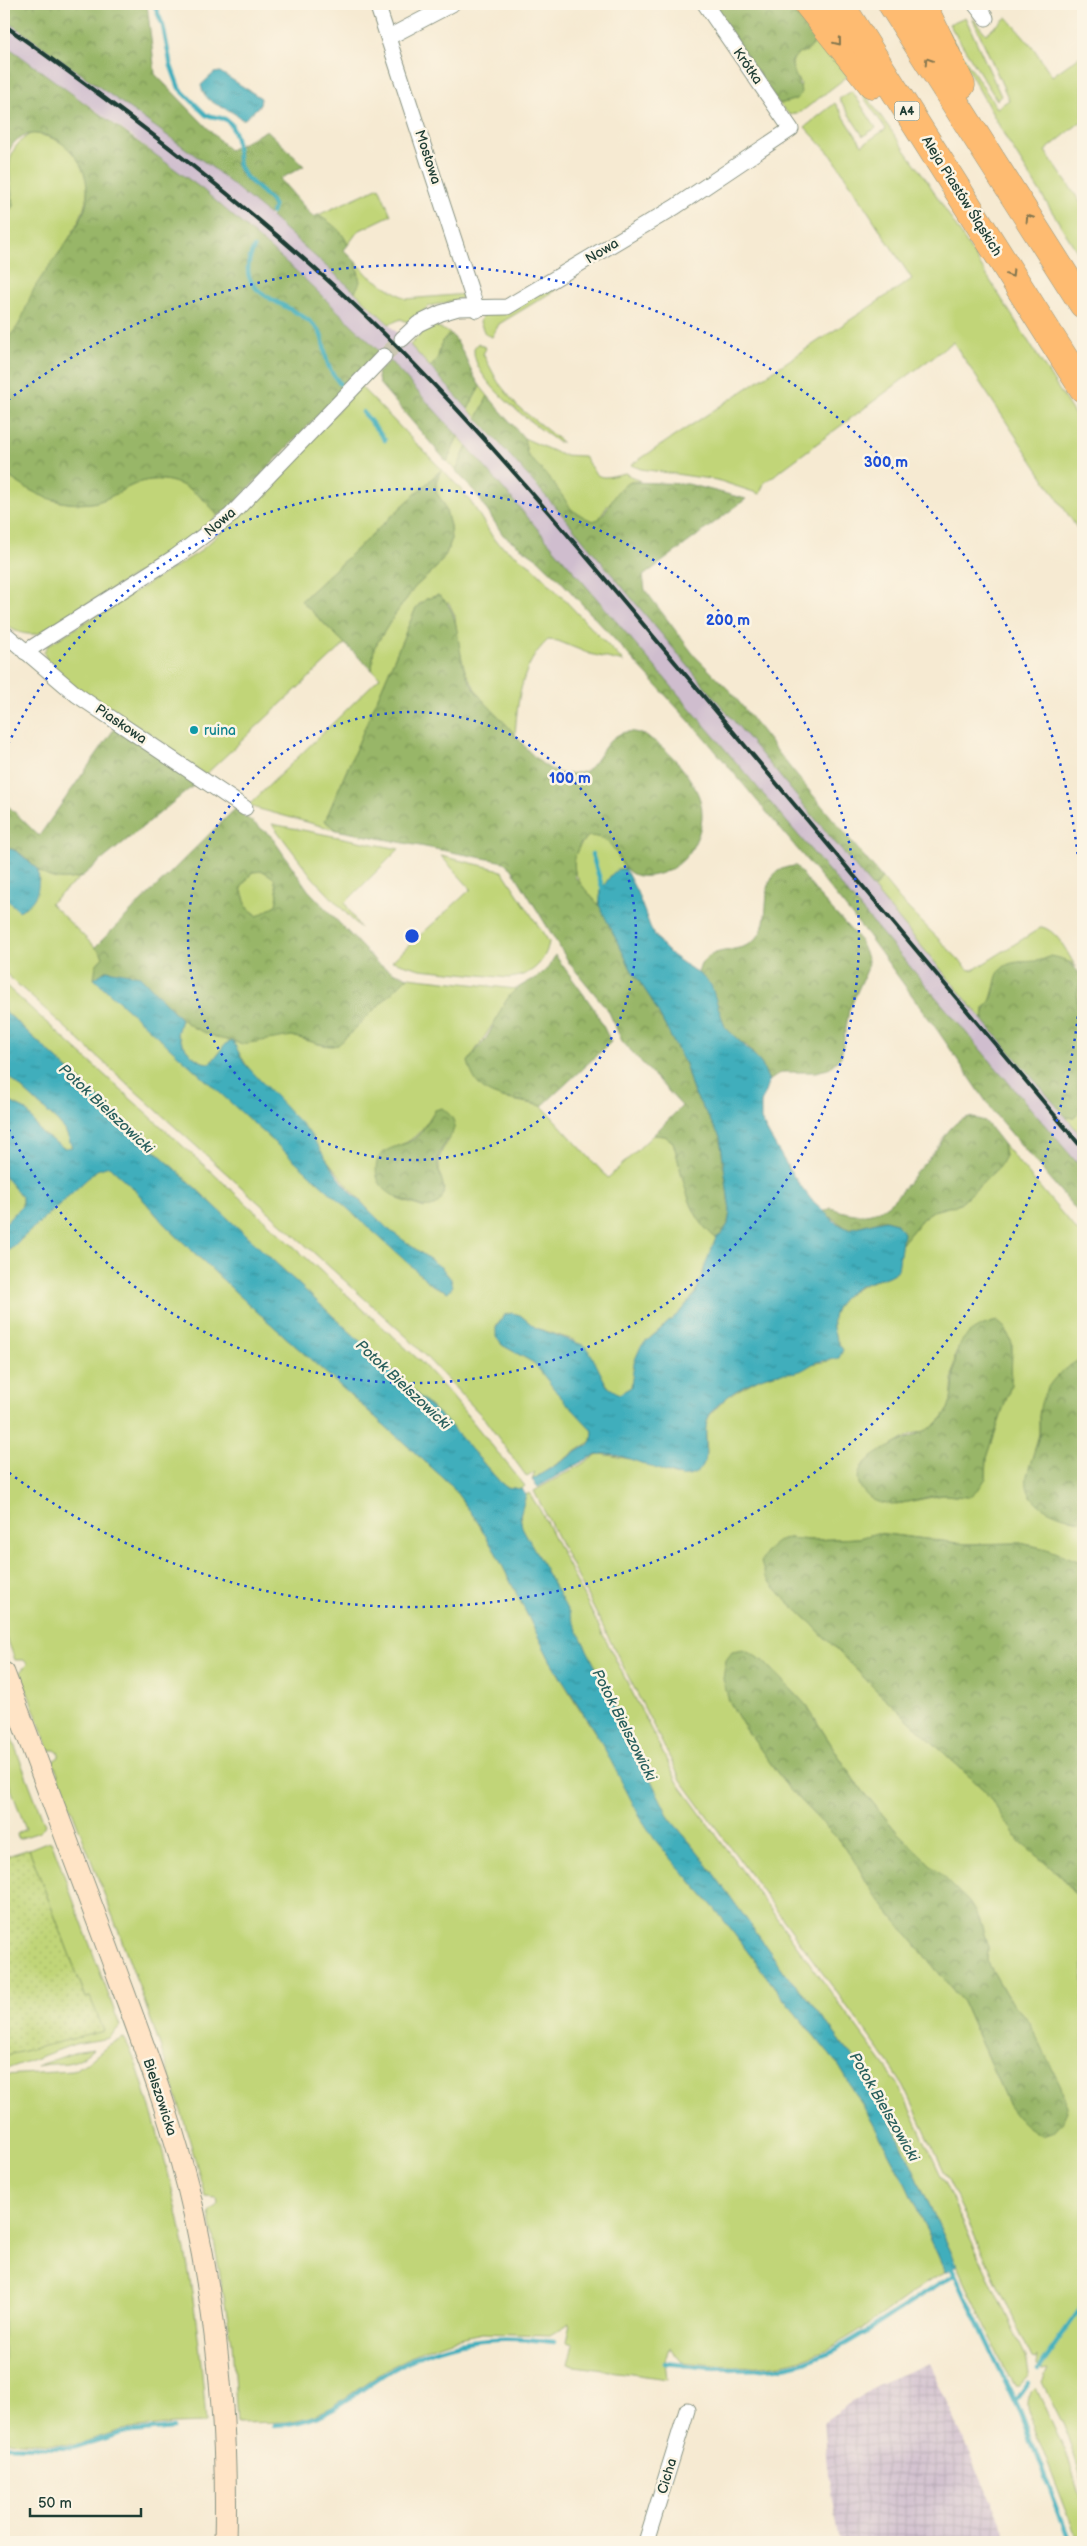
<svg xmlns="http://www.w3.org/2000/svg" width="1087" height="2546" font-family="'Balsamiq Sans',sans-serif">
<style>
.industrial{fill:url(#industrial-grid)}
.railway{fill:#cfbdce}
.green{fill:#c1d578;stroke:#708956;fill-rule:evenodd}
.forest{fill:url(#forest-crowns);stroke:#5c7a4e;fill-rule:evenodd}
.garden{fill:url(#garden-dots);stroke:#708956}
.water{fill:url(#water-ripples);stroke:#2f7678}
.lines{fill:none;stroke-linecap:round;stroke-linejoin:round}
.stream{stroke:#3faebc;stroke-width:4.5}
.street-tunnel{stroke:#cbc7b2;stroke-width:15;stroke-dasharray:15 8;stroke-linecap:butt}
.street-casing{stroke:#8a9483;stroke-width:17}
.secondary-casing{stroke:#8a9483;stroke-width:23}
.highway-casing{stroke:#8a9483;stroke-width:29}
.street{stroke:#fff;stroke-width:15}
.secondary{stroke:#ffe4c6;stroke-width:21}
.highway{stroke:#febb71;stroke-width:28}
.rail{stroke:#1f3d34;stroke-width:4}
.oneway{stroke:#83764f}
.ring{fill:none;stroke:#1d4ed8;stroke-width:2.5;stroke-dasharray:2.5 5}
.culture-dot{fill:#0f9aa8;stroke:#fcf5e5;stroke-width:2}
.labels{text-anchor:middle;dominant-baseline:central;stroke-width:5;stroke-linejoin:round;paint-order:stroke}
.shield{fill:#fcf5e5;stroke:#617469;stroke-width:1}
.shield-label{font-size:12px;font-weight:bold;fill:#1f3d34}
.street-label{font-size:14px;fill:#1f3d34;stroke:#fcf5e5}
.culture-label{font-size:14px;fill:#0d838f;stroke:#fcf5e5;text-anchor:start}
.water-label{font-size:15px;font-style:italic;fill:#295f5d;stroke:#fcf5e5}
.centre{fill:#1d4ed8;stroke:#fcf5e5;stroke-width:2.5}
.ring-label{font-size:15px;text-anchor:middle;font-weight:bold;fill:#1d4ed8;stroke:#fcf5e5;stroke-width:5;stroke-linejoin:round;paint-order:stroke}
</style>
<defs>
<pattern id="industrial-grid" width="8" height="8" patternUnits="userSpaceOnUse" patternTransform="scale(1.25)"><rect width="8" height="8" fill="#cfbdce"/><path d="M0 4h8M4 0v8" fill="none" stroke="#b1a3b2"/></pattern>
<pattern id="forest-crowns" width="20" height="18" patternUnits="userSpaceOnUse" patternTransform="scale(1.25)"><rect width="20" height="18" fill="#98b668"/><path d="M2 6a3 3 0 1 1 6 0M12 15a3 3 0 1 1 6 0" fill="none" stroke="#7b9556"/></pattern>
<pattern id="garden-dots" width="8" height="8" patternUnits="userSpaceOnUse" patternTransform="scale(1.25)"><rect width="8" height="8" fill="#c1d578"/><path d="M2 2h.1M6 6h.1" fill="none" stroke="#a5b868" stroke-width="1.8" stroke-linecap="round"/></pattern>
<pattern id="water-ripples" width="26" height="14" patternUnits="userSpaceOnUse" patternTransform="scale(1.25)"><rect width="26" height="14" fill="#3faebc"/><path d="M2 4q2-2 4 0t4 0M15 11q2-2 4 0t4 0" fill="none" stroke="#348f9a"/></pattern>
</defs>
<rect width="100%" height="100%" fill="#fcf5e5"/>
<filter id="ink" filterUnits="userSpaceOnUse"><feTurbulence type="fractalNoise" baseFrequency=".02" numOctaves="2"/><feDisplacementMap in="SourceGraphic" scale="10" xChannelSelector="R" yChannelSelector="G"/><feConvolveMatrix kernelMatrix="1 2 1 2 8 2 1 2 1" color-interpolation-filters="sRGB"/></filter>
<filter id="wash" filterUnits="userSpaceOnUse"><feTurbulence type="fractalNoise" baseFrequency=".0096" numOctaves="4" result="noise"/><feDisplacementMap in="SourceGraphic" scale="20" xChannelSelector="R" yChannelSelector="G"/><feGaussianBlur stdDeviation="1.12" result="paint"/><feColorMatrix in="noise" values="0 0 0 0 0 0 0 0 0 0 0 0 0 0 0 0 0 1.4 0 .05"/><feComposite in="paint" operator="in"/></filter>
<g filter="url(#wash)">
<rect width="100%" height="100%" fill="#f6ead2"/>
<path class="industrial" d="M929,2363L1010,2542H839L828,2475L823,2422L879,2384Z"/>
<path class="railway" d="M4,19L213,168L313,253L410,345L564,517L1083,1138V1170L467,446L391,362L296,271L233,216L137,140L4,44Z"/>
<g class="green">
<path d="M965,17L1001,96L997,100L949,24Z"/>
<path d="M972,17L986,34L1007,17L1032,46L1052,76L1083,54V120L1045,151L1083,206V261L1006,138L946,30L997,108L1009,100Z"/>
<path d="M818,37L848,76L801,112L790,115L779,104L797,99L801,84C795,77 787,62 797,55C800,52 805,53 808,50C812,48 815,41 818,37Z"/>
<path d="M852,76L926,179L1083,428V537L953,342L764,483L760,494L717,480L641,469L631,465L912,279L832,156L805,127L835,103L862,145L886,129L862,95Z"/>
<path d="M852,91L876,128L863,136L839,99Z"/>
<path d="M32,133C53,137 73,144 81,165C83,171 87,177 87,183C91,217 57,253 41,281C30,299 20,331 4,343V217L13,206C11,174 0,151 32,133Z"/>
<path d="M379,187L391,215L358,231L348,245L341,233L318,215Z"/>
<path d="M356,262L369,276L406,299L467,294L458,300L430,306L407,322L401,319L389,324L355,292L359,275Z"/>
<path d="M555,287L557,289L499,324L492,337L485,334L480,322L482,316Z"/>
<path d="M434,325L451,334C440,339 440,350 437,361L430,367L410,345L429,326Z"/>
<path d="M478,343L486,348L483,354L498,382L517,406L562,442H558C534,424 471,381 474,348Z"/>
<path d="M360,386L459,487L473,505L495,541L533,567L624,662L590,654L558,641L548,640C521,664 517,702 515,737L505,723L485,706L465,671L457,639L455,616L449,603L421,602L416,608L325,821L336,830L248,806L380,677L372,670L374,648L394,616L415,587L436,568L446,554L451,541L450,526L444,504L436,492V482L440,471L301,601L345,644L205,775C187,762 170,747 152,735C129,720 48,679 44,652L48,645L198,553L261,496Z"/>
<path d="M480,386L488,396L477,418L468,409Z"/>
<path d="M458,436L467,446L456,471L447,462Z"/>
<path d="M524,438L562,455L584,456C599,480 597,480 625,473L640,481L630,482L607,506L599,519L593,521L578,516L572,510L527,454Z"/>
<path d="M4,473C31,493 57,507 91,503C107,501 119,491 133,485C166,470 198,488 218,516L174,551L38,634C24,635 14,632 4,623Z"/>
<path d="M272,824L399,849L345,903L360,928L313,878Z"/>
<path d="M589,836C614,837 614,851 625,869H618L601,890L599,905C578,883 560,862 589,836Z"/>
<path d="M441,856L497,869L503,872L549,942C545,964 530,976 509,978L420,969L392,961L471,889Z"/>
<path d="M38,870C52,880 64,881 81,877L50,903L101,953L103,957L96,965L407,1261L432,1285L441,1289L451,1279C434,1258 408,1247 388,1229C360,1204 342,1177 318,1149C289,1115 253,1082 233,1042L220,1051L211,1063C195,1064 184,1047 177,1033L181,1019C203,1034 231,1044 258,1041C269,1040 281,1034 293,1036C309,1039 322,1049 338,1045L408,977L516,989L468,1062L502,1098L542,1106L608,1178L653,1135L665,1136L673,1142C684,1176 686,1215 716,1238L696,1293L679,1313L641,1346L631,1387L619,1394L612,1391L574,1340L536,1328L520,1315L512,1313L504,1315L496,1327L497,1337L502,1345L534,1363L593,1431L592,1441L532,1480L535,1472L527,1477L483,1417L408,1338L4,972V897L19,911L39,880ZM435,1110L449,1140C435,1157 438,1169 444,1189L424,1208L398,1199L397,1146C417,1140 424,1127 435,1110Z"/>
<path d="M263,871L274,878L278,895L276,905L258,916L247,907L241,888L252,872Z"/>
<path d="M882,878L899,899L969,970L975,969L1042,927C1059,932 1067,953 1076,967L1070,962H1016L997,978L990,1002L984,1008L983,1020L872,887L876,886Z"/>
<path d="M1082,977L1083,980V1051C1078,1028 1072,1000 1082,977Z"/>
<path d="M4,984L419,1360L450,1394L525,1486L521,1489L506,1487L500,1482L449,1424L4,1010Z"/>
<path d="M4,1072L57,1121L65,1130L72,1147L64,1149L41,1133L26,1110L4,1099Z"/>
<path d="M1081,1097L1083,1100V1138L1066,1117L1074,1118L1082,1110Z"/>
<path d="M1003,1144L1083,1238V1360H1079L1039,1416V1434L1027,1476L1069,1519L1083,1521V1563L1047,1549L1020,1543L966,1544L877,1533L860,1538L809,1540L788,1538L765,1576L786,1600L811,1623L873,1687L985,1791L1020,1842L1061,1876L1083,1904V2483L1064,2426L1042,2382L1048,2369L1042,2370L1036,2365L1037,2357L1035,2359L1032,2358L904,2086L893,2069L681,1780L534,1491L600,1454L636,1460L676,1476L705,1462L707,1451L705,1424L710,1415L728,1396L762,1377L783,1372H794L810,1364L830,1361L843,1350C824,1324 832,1301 860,1287C873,1279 886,1280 898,1270L900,1246L923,1218L933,1211L960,1204L985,1181L1005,1156ZM1012,1343L1011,1385L987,1458L986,1478L969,1497L943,1495L897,1504L861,1467L870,1459L912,1434L930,1430L946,1414L951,1401L955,1354ZM764,1661L806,1705L854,1780L897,1832L979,1919L988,1947L987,1961L1007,1996L1029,2022L1062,2122L1053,2131L1042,2135L1009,2106L963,2002L890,1914L870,1888L855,1861L837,1838L789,1789L743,1725L729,1701Z"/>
<path d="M109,1166L135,1190L165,1225L243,1299L450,1484L477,1521L497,1555L550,1660L574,1700L691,1882L716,1910L782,1997L839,2066L869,2116L906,2185L945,2271C892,2302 844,2354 781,2364C748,2369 715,2365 682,2362L669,2347L665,2361L667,2379L568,2365L573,2344L566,2342L570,2323L550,2335L482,2333L454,2339L428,2348L387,2369L332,2407L310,2417L287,2422L237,2423L232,2342L209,2213L218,2204L217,2198L205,2197C168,2048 107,1904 53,1761L59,1757V1753L55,1750H49L20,1672L27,1664L24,1660H15L4,1630V1255L97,1169Z"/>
<path d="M4,1176L22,1197V1206L4,1224Z"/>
<path d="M529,1493L540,1510L678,1783L898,2084L1026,2357L1029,2374L1018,2386H1015L1005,2369L889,2117L862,2070L808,1998L788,1977L698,1852L670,1819L648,1779L620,1714L522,1527C519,1515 521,1507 526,1495Z"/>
<path d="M4,1718L45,1825L40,1832L18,1839L17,1834L26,1829L4,1770Z"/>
<path d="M49,1841L52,1843L120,2026L109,2038L75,2044L4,2070V2053L90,1997L86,1998L29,1849Z"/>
<path d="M124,2038C137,2059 147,2100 155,2124C184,2225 199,2318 206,2423L173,2424L121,2430L74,2445L4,2441V2401L6,2395L4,2393V2075L72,2071L87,2063L110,2044Z"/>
<path d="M93,2049C71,2069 62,2061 36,2066L79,2051Z"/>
<path d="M1036,2388L1065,2450L1083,2505V2542H1080L1074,2531L1029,2415C1027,2404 1027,2395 1036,2388Z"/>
</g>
<g class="forest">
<path d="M4,4H147L155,74L229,150L236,147C237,153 235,161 237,167C243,184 265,191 272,207L269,215L213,168L4,19Z"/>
<path d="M712,4H790L818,37C815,41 812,47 808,50C804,53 799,52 795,57C786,67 801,82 801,93L797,99L779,104Z"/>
<path d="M4,44L202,189L296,271L379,351L228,510L218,516C198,488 166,470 133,485C119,491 107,501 91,503C57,507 31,493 4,473C4,441 4,408 4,375C4,366 1,353 4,345C5,340 16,330 19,324C25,313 28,300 34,289C48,264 85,226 87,198C92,137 10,107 6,165C5,179 12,193 13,206L4,217Z"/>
<path d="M267,130L304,166L280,179L313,217L318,215C331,223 343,231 348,245L344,250L356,262L360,282L355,292L271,217L275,208C268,190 245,183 240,165C238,160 239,152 238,146Z"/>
<path d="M451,334C464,348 469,370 480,386L468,409L430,367L437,360L442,341Z"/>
<path d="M390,361L458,436L447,462L379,383L377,373Z"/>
<path d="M488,396L524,438L527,454L552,481L572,510L586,518L593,521L599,519C612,507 612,489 631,482L688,484L746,499L643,576L645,590L694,655L731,692L792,770L882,878L876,886L872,887L564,517L477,418Z"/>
<path d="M467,446L1083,1170V1218L994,1113L938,1031L867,934L809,863L703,736L559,579L538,559L503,535L475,492L456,471Z"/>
<path d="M441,470L436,482V492L444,504L450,526L451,541L446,554L436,568L415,587L394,616L374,648L372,670L301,601Z"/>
<path d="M438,595C461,609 456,646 465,671C472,692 489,706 504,722C522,741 533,763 559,773C567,775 577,773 586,771C600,760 604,740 622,733C650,723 693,775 700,800C705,819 700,834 691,850C682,865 667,873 650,876C611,881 627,837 589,836L580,844L574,858L575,877L606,914L631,969L651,999L685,1064L693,1091L720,1137L730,1211L728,1224L722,1234L716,1238C686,1215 684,1177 673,1142L665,1136L653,1135L682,1106L622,1041L608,1010L570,964L512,869L504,862L336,830L325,821L416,608L426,599Z"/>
<path d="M115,728L198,782L81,877C32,888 40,856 4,846V802L39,836Z"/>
<path d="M235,809L271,836L308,890L378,964L395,973L408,977L338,1045L331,1046L319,1044L292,1036L243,1044L218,1038L194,1028L181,1019L153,990L107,970L94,979L96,965L103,957L101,953L95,947ZM263,871L274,878L278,895L276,905L258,916L247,907L241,888L252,872Z"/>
<path d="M796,866L821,898L859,939L868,960L867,970L849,1010L841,1057L828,1069L815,1072H782L769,1081L762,1065L747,1046L736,1039L725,1027L702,976L698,974C703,942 739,957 756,939C777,916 751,868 796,866Z"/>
<path d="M555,955L595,1010L611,1042L542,1106C509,1095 479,1105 468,1062C474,1053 481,1045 487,1037C496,1023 502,1001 515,990C531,978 547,977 555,955Z"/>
<path d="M1050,956C1066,958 1073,964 1082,977C1071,1003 1082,1027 1083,1053C1084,1067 1080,1068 1078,1079C1077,1088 1081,1101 1082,1110L1074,1118L1066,1117L983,1020C984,1005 988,1007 993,995C995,987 995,978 999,972C1010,955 1034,967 1050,956Z"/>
<path d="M442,1108C471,1129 440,1139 438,1160C436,1174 450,1188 440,1201C429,1213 421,1205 409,1202C390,1196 372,1185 377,1162C381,1148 398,1147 409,1142C421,1136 428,1121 435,1110Z"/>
<path d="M969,1117L985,1121L1003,1144L1005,1156L999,1167L971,1194L960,1204L933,1211L923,1218L900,1246L903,1233L896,1223L885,1220L848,1229L823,1212L831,1208C875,1224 889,1208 914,1175C921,1166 930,1158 937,1148C946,1135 952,1121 969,1117Z"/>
<path d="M997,1321L1005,1328L1012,1343L1011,1385L987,1458L986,1478L980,1487L969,1497C961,1497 951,1495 943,1495C917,1496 883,1517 863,1491C837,1456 923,1437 938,1423C973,1388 928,1337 997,1321Z"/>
<path d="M1079,1360H1083V1521C1061,1518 1022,1506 1027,1476C1030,1462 1036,1449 1039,1435C1040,1429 1039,1422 1039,1416C1041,1389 1056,1373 1079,1360Z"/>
<path d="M877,1533L966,1544L1020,1543L1047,1549L1083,1563V1904L1061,1876L1020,1842L985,1791L873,1687L811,1623L786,1600L765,1576L761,1562L766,1551L777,1542L788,1538L809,1540L860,1538Z"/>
<path d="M744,1650L764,1661L806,1705L854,1780L897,1832L969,1902L979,1918L988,1947L987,1961L1007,1996L1029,2022L1061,2086L1067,2111L1062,2122L1054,2131L1042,2135C1026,2128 1019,2120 1009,2106L963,2002L890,1914L870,1888L855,1861L837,1838L789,1789L743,1725L729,1701L723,1679L726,1660L732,1652Z"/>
</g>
<path class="garden" d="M29,1849L86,1998L90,1997L104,2031L4,2056V1857Z"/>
<g class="water">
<path d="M220,72L261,98L260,105L245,119H241C228,105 205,107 201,85L214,73Z"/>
<path d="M4,846L18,852L38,870C40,890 37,902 19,911L4,897Z"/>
<path d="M618,869H625L637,892L651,929L661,944L673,956L702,976L711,985L725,1027L755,1056L762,1065L769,1081L761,1103V1120L769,1135L794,1177L810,1198L835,1222L848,1229L885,1220L896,1223L903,1233L898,1270C886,1280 874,1279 860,1286C832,1301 824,1325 843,1350L839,1358C832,1360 828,1360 821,1361C813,1362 808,1368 800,1371C792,1374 783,1372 774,1374C752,1379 725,1395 711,1413C697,1432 719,1467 689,1476C673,1480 626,1452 602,1454C589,1455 551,1480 538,1487L532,1480L588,1445L592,1441L593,1431L558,1394L534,1363L502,1345L496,1337V1328L504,1315L512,1313L520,1315L536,1328L583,1345L589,1350L607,1386L619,1394L631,1387L634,1362L641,1346L679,1313L696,1293L707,1260L716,1238L722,1234L728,1224L730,1211L720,1137L693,1091L685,1064L651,999L631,969L599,905L601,890L611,875Z"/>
<path d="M107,970L140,976L181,1019L177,1034C184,1047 195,1064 211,1063L225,1044L233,1041L244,1063L308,1131L337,1175L351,1192L388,1229L442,1268L451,1279L453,1286L448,1292L432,1285L94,979Z"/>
<path d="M4,1010L449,1424L500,1482L506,1487L521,1489L526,1495L520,1516L522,1527L569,1613L670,1819L698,1852L788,1977L808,1998L862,2070L889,2117L957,2265L945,2271L906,2185L869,2116L839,2066L782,1997L716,1910L655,1840L640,1817L599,1738L550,1660L497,1555L477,1521L450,1484L243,1299L165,1225L135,1190L109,1166L97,1170L4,1255V1224L22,1206V1197L4,1176V1099L26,1110L41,1133L64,1148L72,1147L65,1130L57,1121L4,1072Z"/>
</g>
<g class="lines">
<g class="stream">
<path d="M154,4L163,26L171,66L179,88L206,115L225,119L231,124L236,138L239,166L245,176L271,201L274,207L272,213"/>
<path d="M254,248C227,300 297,300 319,331C325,340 324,354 328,364C330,372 336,378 340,384"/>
<path d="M363,412L385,440"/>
<path d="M592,854L604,893"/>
<path d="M950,2264L1021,2414L1070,2542"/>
<path d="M665,2363C703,2367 744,2373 782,2367C843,2358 902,2304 955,2274"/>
<path d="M1038,2369L1083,2305"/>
<path d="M1015,2401L1028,2383"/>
<path d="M275,2425C328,2423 348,2396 390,2371C445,2339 491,2334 554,2342"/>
<path d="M4,2446L72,2448L121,2433L173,2428"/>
</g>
</g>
</g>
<g filter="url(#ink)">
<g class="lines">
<path class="street-tunnel" d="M384,356L402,339"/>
<g class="street-casing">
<g id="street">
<path d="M377,4L477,310"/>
<path d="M975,4L986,18"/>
<path d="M389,37L452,4"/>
<path d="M402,339L418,324L441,313L458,308L507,307L675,207L791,129L705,4"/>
<path d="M4,633L77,695L245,808"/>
<path d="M25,652L175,557L230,516L384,356"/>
<path d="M646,2542L687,2410"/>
</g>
</g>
<g class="secondary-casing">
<path id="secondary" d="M4,1673C39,1765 73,1857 108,1949C140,2036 174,2122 194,2213C218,2322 228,2431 225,2542"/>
</g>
<g class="highway-casing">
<g id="highway">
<path d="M808,4L872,84"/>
<path d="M840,4L1083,388"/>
<path d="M892,4L1083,304"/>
<path d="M922,4L961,85"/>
</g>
</g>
<use href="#street" class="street"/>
<use href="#secondary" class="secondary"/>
<use href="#highway" class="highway"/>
<path class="rail" d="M4,25C130,115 253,208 365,315C478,424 578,547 679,667C813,828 947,989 1083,1149"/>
</g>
<defs><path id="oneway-chevron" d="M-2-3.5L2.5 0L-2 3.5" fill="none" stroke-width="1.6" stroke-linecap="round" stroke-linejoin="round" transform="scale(1.25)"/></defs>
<g class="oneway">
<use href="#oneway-chevron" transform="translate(838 42) rotate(51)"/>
<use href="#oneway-chevron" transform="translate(928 61) rotate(-123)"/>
<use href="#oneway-chevron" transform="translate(1029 218) rotate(-122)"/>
<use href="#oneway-chevron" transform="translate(1011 274) rotate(58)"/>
</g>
</g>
<g class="ring">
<circle cx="412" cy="936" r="224"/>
<path d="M5 751A447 447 0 1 1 5 1121"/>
<path d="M8 400A671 671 0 1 1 8 1472"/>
</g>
<circle class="culture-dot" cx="194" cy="730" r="5"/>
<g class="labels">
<rect class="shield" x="894.5" y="101.5" width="25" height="19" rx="4"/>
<g class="shield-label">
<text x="907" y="111">A4</text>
</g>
<g class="street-label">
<text transform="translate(748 66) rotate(55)">Krótka</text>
<text transform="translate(428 157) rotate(72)">Mostowa</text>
<text transform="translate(962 196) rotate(58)">Aleja Piastów Śląskich</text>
<text transform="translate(602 251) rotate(-31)">Nowa</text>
<text transform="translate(220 522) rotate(-40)">Nowa</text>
<text transform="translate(121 724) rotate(34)">Piaskowa</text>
<text transform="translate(160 2097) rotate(72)">Bielszowicka</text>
<text transform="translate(667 2476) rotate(-73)">Cicha</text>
</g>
<g class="culture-label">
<text x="204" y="730">ruina</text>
</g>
<g class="water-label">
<text transform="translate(106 1109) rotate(43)">Potok Bielszowicki</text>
<text transform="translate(403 1385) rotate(43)">Potok Bielszowicki</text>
<text transform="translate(624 1725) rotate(63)">Potok Bielszowicki</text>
<text transform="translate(884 2107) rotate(60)">Potok Bielszowicki</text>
</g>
</g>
<circle cx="412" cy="936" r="8" class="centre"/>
<g class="ring-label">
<text x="886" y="467">300 m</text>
<text x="728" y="625">200 m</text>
<text x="570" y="783">100 m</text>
</g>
<rect width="1087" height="2546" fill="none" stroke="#fcf5e5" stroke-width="20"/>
<path d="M30 2508v8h111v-8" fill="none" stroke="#1f3d34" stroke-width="2.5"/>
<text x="38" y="2508" font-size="15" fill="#1f3d34" stroke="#fcf5e5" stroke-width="4" paint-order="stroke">50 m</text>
</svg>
